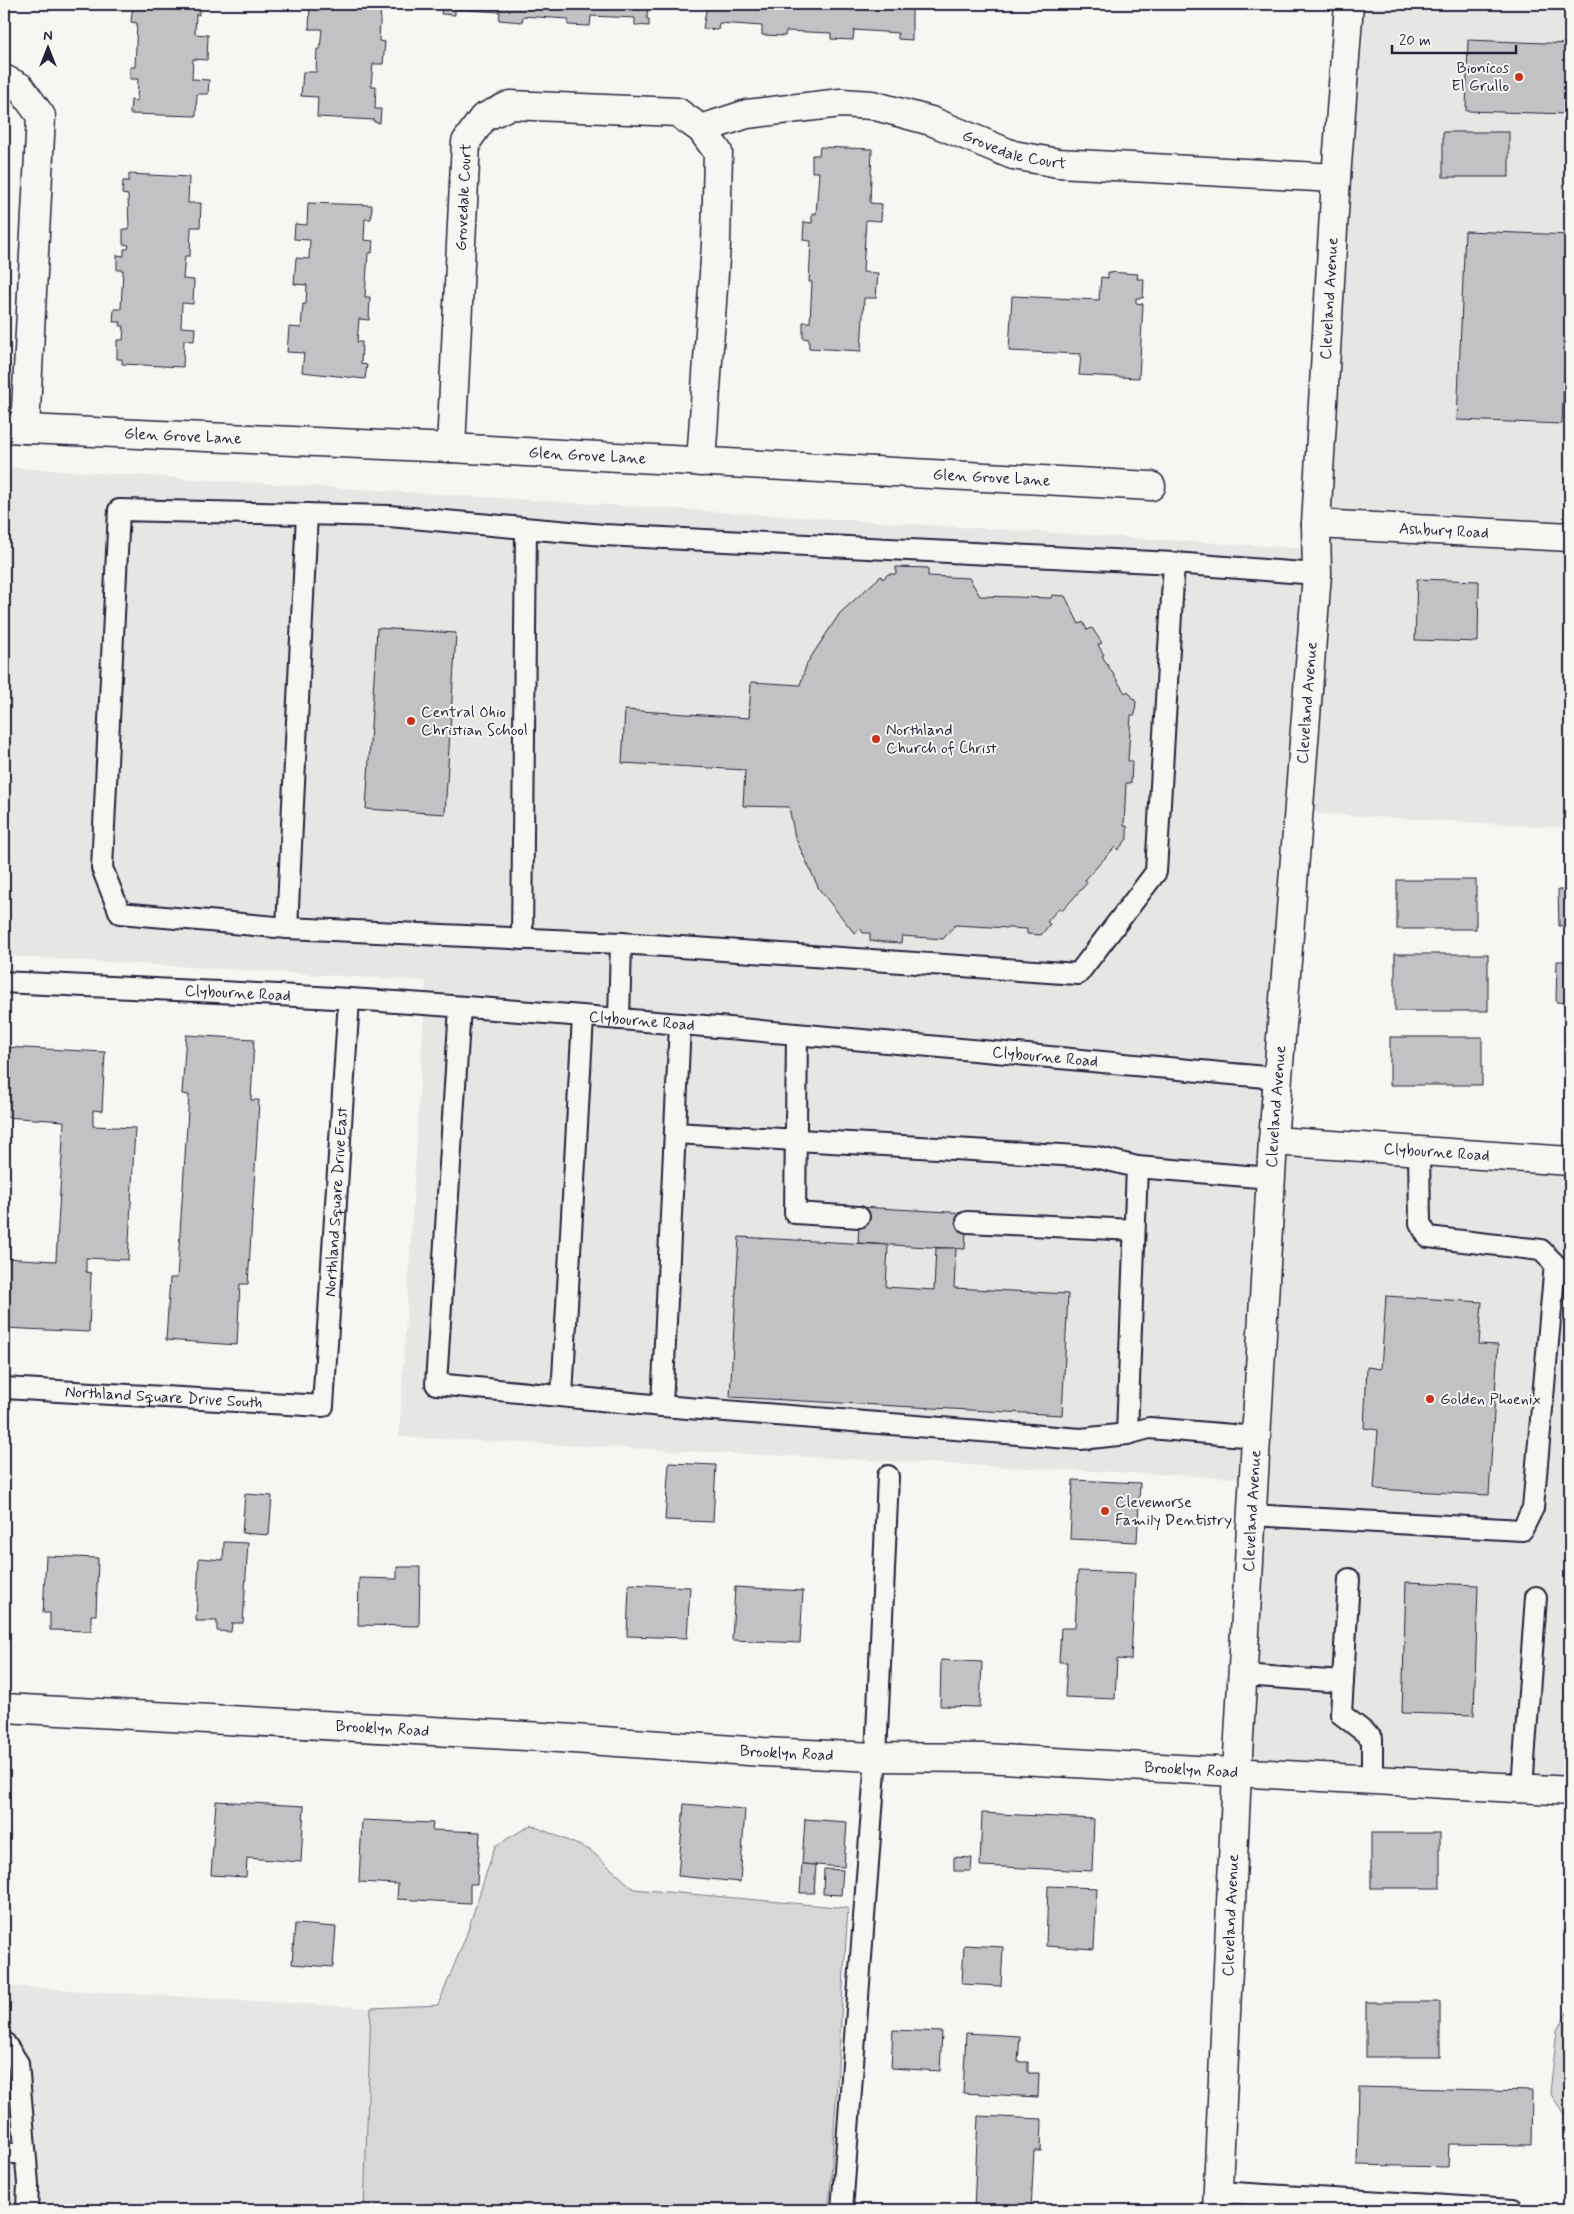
<svg xmlns="http://www.w3.org/2000/svg" width="1574" height="2214" font-family="Mynerve,sans-serif">
<style>
.built{fill:#e6e6e4}
.green{fill:#d7d7d7;stroke:#7c7c89}
.building{fill:#c2c2c4;stroke:#22223b}
.lines{fill:none;stroke-linecap:round;stroke-linejoin:round}
.lane-casing{stroke:#22223b;stroke-width:24}
.street-casing{stroke:#22223b;stroke-width:31}
.primary-casing{stroke:#22223b;stroke-width:31}
.lane{stroke:#f6f6f2;stroke-width:20}
.street{stroke:#f6f6f2;stroke-width:28}
.primary{stroke:#f6f6f2;stroke-width:28}
.poi-dot{fill:#c8321e;stroke:#f6f6f2;stroke-width:2}
.labels{text-anchor:middle;dominant-baseline:central;stroke-width:4;stroke-linejoin:round;paint-order:stroke}
.poi-label{font-size:16px;fill:#22223b;stroke:#f6f6f2;text-anchor:start}
.street-label{font-size:16px;fill:#22223b;stroke:#f6f6f2}
</style>
<rect width="100%" height="100%" fill="#f6f6f2"/>
<filter id="ink" filterUnits="userSpaceOnUse"><feTurbulence type="fractalNoise" baseFrequency=".02" numOctaves="2"/><feDisplacementMap in="SourceGraphic" scale="10" xChannelSelector="R" yChannelSelector="G"/><feConvolveMatrix kernelMatrix="1 2 1 2 8 2 1 2 1" color-interpolation-filters="sRGB"/></filter>
<g filter="url(#ink)">
<g class="built">
<path d="M1345,4H1570V828L1306,813L1286,1149L1570,1164V1786L1235,1774L1255,1479L399,1437L426,981L4,956V467L1311,549Z"/>
<path d="M4,1986L371,2008L364,2210H4Z"/>
</g>
<g class="green">
<path d="M531,1825L590,1850L634,1889L848,1908L829,2210H364L371,2008L438,2005L466,1936L495,1846Z"/>
<path d="M1570,2007V2123L1550,2093L1557,2030Z"/>
</g>
<g class="building">
<path d="M133,4H199V15L196,14L195,34L208,35L207,60L193,59L192,79L209,80L208,94H197L196,116L130,114L131,100L137,101L138,79H130V67H135L137,23L131,22Z"/>
<path d="M310,4H381L379,41L385,42L383,64H373L371,86H376L375,109H381L380,123L374,122V120L317,117L318,97L301,96L303,72H316L317,49H320L322,29H309Z"/>
<path d="M443,4H648L647,19H649V26L635,25V18L591,16L590,26L568,25V19L523,16L522,22L499,20L500,12L455,9V15L441,14Z"/>
<path d="M707,4H912V40L898,39V33L854,30L853,40L831,39V33L786,31L785,36L762,35V26L719,23L718,30L703,29Z"/>
<path d="M1468,40L1570,44V114L1466,111Z"/>
<rect x="1443" y="132" width="66" height="45"/>
<path d="M820,147L872,149L870,203L882,204L881,221L866,220L863,272L878,273L876,298H864L861,351L809,348V339L803,338V322H810L812,282H809L811,241L803,240L804,222L812,223V213L816,214L819,172H812V155H819Z"/>
<path d="M129,174L189,177L188,203H201L200,227H191L190,256H185L183,279L194,280L193,304L182,303L181,327L195,328L194,341L184,340L183,367L122,364V359H117V340H123L124,326H120L121,322H113L114,309H121L123,270H117V255L124,256V249H128L129,245L123,244V229H129L128,195L122,194L123,181H129Z"/>
<path d="M308,203L372,205L371,219H365L364,240L373,241L372,253H368L365,297H370L369,320L359,319L357,342H362L361,364L367,365L365,379L302,372L304,353L287,352L289,327L301,328L303,304H306L307,285L294,284L296,258L309,259L310,240L294,239L295,224L307,225Z"/>
<path d="M1465,231L1570,235L1562,424L1457,420Z"/>
<path d="M1108,272L1138,274L1137,279H1144L1143,298H1136V303L1143,304L1139,378L1079,375L1081,354L1009,351L1012,296L1099,300L1101,277L1108,278Z"/>
<path d="M896,567L928,568V576L969,578L980,596L1051,598L1052,595L1065,596L1079,624L1083,622L1087,630L1092,628L1102,643L1098,645L1104,655L1102,656L1125,693L1128,691L1136,702L1135,715H1131L1128,761H1132L1131,783H1126L1124,826H1127V839L1118,850L1115,847L1085,880L1087,883L1062,911L1059,908L1047,922L1050,924L1041,935L1027,934V929L955,925L943,939L902,936L901,943L870,941V933H863L860,928L855,934L819,889L795,837L789,807L743,806L745,770L622,763L625,710L749,718L751,682L800,685L807,663L840,613L881,576L883,579L888,574H896Z"/>
<path d="M1417,579L1479,581L1478,642L1415,640Z"/>
<path d="M377,628L456,633L445,814L366,809Z"/>
<rect x="1397" y="880" width="79" height="49"/>
<path d="M1558,890H1570V925L1559,926Z"/>
<rect x="1395" y="954" width="93" height="57"/>
<path d="M1557,961H1570V1003L1556,1002Z"/>
<path d="M186,1035L254,1039L251,1100H259L258,1119L248,1284H240L237,1345L166,1340L170,1278H177L189,1095L182,1094Z"/>
<rect x="1390" y="1037" width="92" height="48"/>
<path d="M4,1047L105,1052L102,1111L93,1110V1126L135,1128L128,1260L86,1258V1272L91,1273L89,1332L4,1328V1258L56,1261L64,1121L4,1117Z"/>
<path d="M860,1207L967,1213L965,1249L858,1243Z"/>
<path d="M739,1237L888,1245L886,1287L934,1290L936,1248H956L954,1288L1068,1294L1062,1415L730,1397Z"/>
<path d="M1386,1296L1482,1302L1479,1344L1498,1345L1489,1495L1374,1489L1378,1430L1364,1428L1367,1367L1381,1369Z"/>
<path d="M669,1463L716,1465L713,1522L665,1520Z"/>
<path d="M1073,1480L1140,1483L1137,1542L1070,1539Z"/>
<path d="M245,1494L272,1496L269,1535L242,1533Z"/>
<path d="M224,1542L248,1543L243,1623H232L231,1632L217,1631V1621H196L199,1558L223,1560Z"/>
<path d="M46,1556L98,1558L96,1615H91V1631L50,1630V1613H43Z"/>
<path d="M397,1567H420L419,1626L358,1625L359,1578L397,1579Z"/>
<path d="M1078,1571L1135,1573L1131,1660L1117,1659L1115,1699L1065,1697L1067,1662H1059L1061,1628H1075Z"/>
<path d="M1406,1582L1478,1585L1474,1715L1402,1713Z"/>
<path d="M629,1584L690,1587L687,1638L627,1636Z"/>
<path d="M735,1587L803,1591L800,1643L732,1640Z"/>
<path d="M941,1660L982,1662L980,1707L940,1706Z"/>
<path d="M216,1801L304,1806L301,1862L247,1858L246,1877L211,1875Z"/>
<path d="M684,1804L745,1809L740,1882L678,1876Z"/>
<path d="M982,1813L1094,1819L1092,1871L980,1866Z"/>
<path d="M805,1819L847,1822L844,1867L802,1864Z"/>
<path d="M362,1820L433,1823L432,1830L480,1832L477,1884H470V1903L397,1899L398,1884L359,1882Z"/>
<rect x="1371" y="1833" width="69" height="55"/>
<path d="M954,1857L972,1858L971,1871H954Z"/>
<path d="M802,1864L816,1865L814,1893H800Z"/>
<path d="M824,1869L843,1870L841,1895L823,1894Z"/>
<path d="M1048,1886L1097,1888L1094,1949L1046,1946Z"/>
<path d="M295,1924L336,1927L333,1967L292,1964Z"/>
<path d="M964,1945L1003,1947L1001,1986L962,1984Z"/>
<rect x="1366" y="2002" width="74" height="55"/>
<path d="M893,2030L942,2032L940,2071L891,2068Z"/>
<path d="M966,2033L1020,2036L1018,2062H1028V2073H1039L1038,2097L963,2093Z"/>
<path d="M1359,2087L1532,2091L1531,2145L1449,2144L1448,2167L1357,2165Z"/>
<path d="M978,2116L1042,2119L1041,2151H1034L1031,2210H974Z"/>
</g>
<g class="lines">
<g class="lane-casing">
<g id="lane">
<path d="M287,928L307,514"/>
<path d="M522,939L526,529"/>
<path d="M621,943L1078,974L1156,872L1174,563"/>
<path id="s1" d="M4,982C119,988 235,992 350,999C659,1019 968,1050 1277,1078"/>
<path d="M460,1007L436,1384L662,1406"/>
<path d="M619,1019L621,943L287,928L120,913L102,868L119,510L389,516L604,535L1174,563L1317,574"/>
<path d="M680,1024L662,1406L1081,1439L1127,1434"/>
<path d="M797,1035L795,1213L859,1217"/>
<path d="M675,1133L1096,1157L1137,1167"/>
<path d="M967,1222L1134,1230"/>
<path id="s2" d="M4,1388L323,1406L349,999"/>
<path d="M562,1396L583,1017"/>
<path d="M1256,1437L1149,1428L1127,1434L1137,1167L1271,1178"/>
<path d="M1252,1515L1522,1530L1533,1508L1555,1264L1541,1250L1428,1237L1420,1223L1419,1150"/>
<path d="M1349,1579L1341,1714L1372,1738V1780"/>
<path d="M1243,1675L1343,1682"/>
<path d="M1522,1788L1536,1597"/>
<path d="M4,2042L18,2063L28,2184L27,2210"/>
<path d="M4,2153H25"/>
<path d="M1218,2192L1513,2210"/>
<path d="M842,2210L876,1757L888,1476"/>
</g>
</g>
<g class="street-casing">
<g id="street">
<path d="M4,79L20,87L41,116L25,429"/>
<path id="s3" d="M701,129L747,114L841,103L872,105L931,121L1013,155L1058,163L1336,178"/>
<path id="s4" d="M4,428L451,448L1151,486"/>
<path id="s5" d="M451,448L466,142L483,118L510,105L677,112L701,129L718,152L716,244L701,462"/>
<path id="s6" d="M1316,524L1570,537"/>
<path id="s7" d="M1273,1141L1570,1161"/>
<path id="s8" d="M4,1708L544,1737L763,1752L876,1757L985,1758L1570,1791"/>
</g>
</g>
<g class="primary-casing">
<g id="primary">
<path id="s9" d="M1217,2210L1237,1772L1273,1141L1317,574L1316,524L1336,178L1349,4"/>
</g>
</g>
<use href="#lane" class="lane"/>
<use href="#street" class="street"/>
<use href="#primary" class="primary"/>
</g>
</g>
<g class="poi-dot">
<circle cx="1519" cy="77" r="5"/>
<circle cx="411" cy="721" r="5"/>
<circle cx="876" cy="739" r="5"/>
<circle cx="1430" cy="1399" r="5"/>
<circle cx="1105" cy="1511" r="5"/>
</g>
<g class="labels">
<g class="poi-label">
<text x="1509" y="68" text-anchor="end">Bionicos<tspan x="1509" dy="18">El Grullo</tspan></text>
<text x="421" y="712">Central Ohio<tspan x="421" dy="18">Christian School</tspan></text>
<text x="886" y="730">Northland<tspan x="886" dy="18">Church of Christ</tspan></text>
<text x="1440" y="1399">Golden Phoenix</text>
<text x="1115" y="1502">Clevemorse<tspan x="1115" dy="18">Family Dentistry</tspan></text>
</g>
<g class="street-label">
<text stroke="none"><textPath href="#s3" startOffset="324">Grovedale Court</textPath></text>
<text stroke="none"><textPath href="#s5" startOffset="251">Grovedale Court</textPath></text>
<text stroke="none"><textPath href="#s9" startOffset="1915">Cleveland Avenue</textPath></text>
<text stroke="none"><textPath href="#s4" startOffset="179">Glen Grove Lane</textPath></text>
<text stroke="none"><textPath href="#s4" startOffset="584">Glen Grove Lane</textPath></text>
<text stroke="none"><textPath href="#s4" startOffset="989">Glen Grove Lane</textPath></text>
<text stroke="none"><textPath href="#s6" startOffset="128">Ashbury Road</textPath></text>
<text stroke="none"><textPath href="#s9" startOffset="1510">Cleveland Avenue</textPath></text>
<text stroke="none"><textPath href="#s1" startOffset="234">Clybourne Road</textPath></text>
<text stroke="none"><textPath href="#s1" startOffset="639">Clybourne Road</textPath></text>
<text stroke="none"><textPath href="#s1" startOffset="1044">Clybourne Road</textPath></text>
<text stroke="none"><textPath href="#s9" startOffset="1105">Cleveland Avenue</textPath></text>
<text stroke="none"><textPath href="#s7" startOffset="164">Clybourne Road</textPath></text>
<text stroke="none"><textPath href="#s2" startOffset="524">Northland Square Drive East</textPath></text>
<text stroke="none"><textPath href="#s2" startOffset="160">Northland Square Drive South</textPath></text>
<text stroke="none"><textPath href="#s9" startOffset="700">Cleveland Avenue</textPath></text>
<text stroke="none"><textPath href="#s8" startOffset="379">Brooklyn Road</textPath></text>
<text stroke="none"><textPath href="#s8" startOffset="784">Brooklyn Road</textPath></text>
<text stroke="none"><textPath href="#s8" startOffset="1189">Brooklyn Road</textPath></text>
<text stroke="none"><textPath href="#s9" startOffset="295">Cleveland Avenue</textPath></text>
</g>
</g>
<rect width="1574" height="2214" fill="none" stroke="#f6f6f2" stroke-width="20"/>
<rect x="10" y="10" width="1554" height="2194" fill="none" stroke="#22223b" stroke-width="2" filter="url(#ink)"/>
<g transform="translate(48 48)" stroke="#f6f6f2" stroke-width="4" paint-order="stroke">
<path d="M0-4L9 19L0 12L-9 19Z" fill="#22223b"/>
<text y="-8" font-size="14" font-weight="bold" text-anchor="middle" fill="#22223b">N</text>
</g>
<path d="M1392 45v8h124v-8" fill="none" stroke="#22223b" stroke-width="2.5"/>
<text x="1399" y="45" font-size="15" fill="#22223b" stroke="#f6f6f2" stroke-width="4" paint-order="stroke">20 m</text>
</svg>
